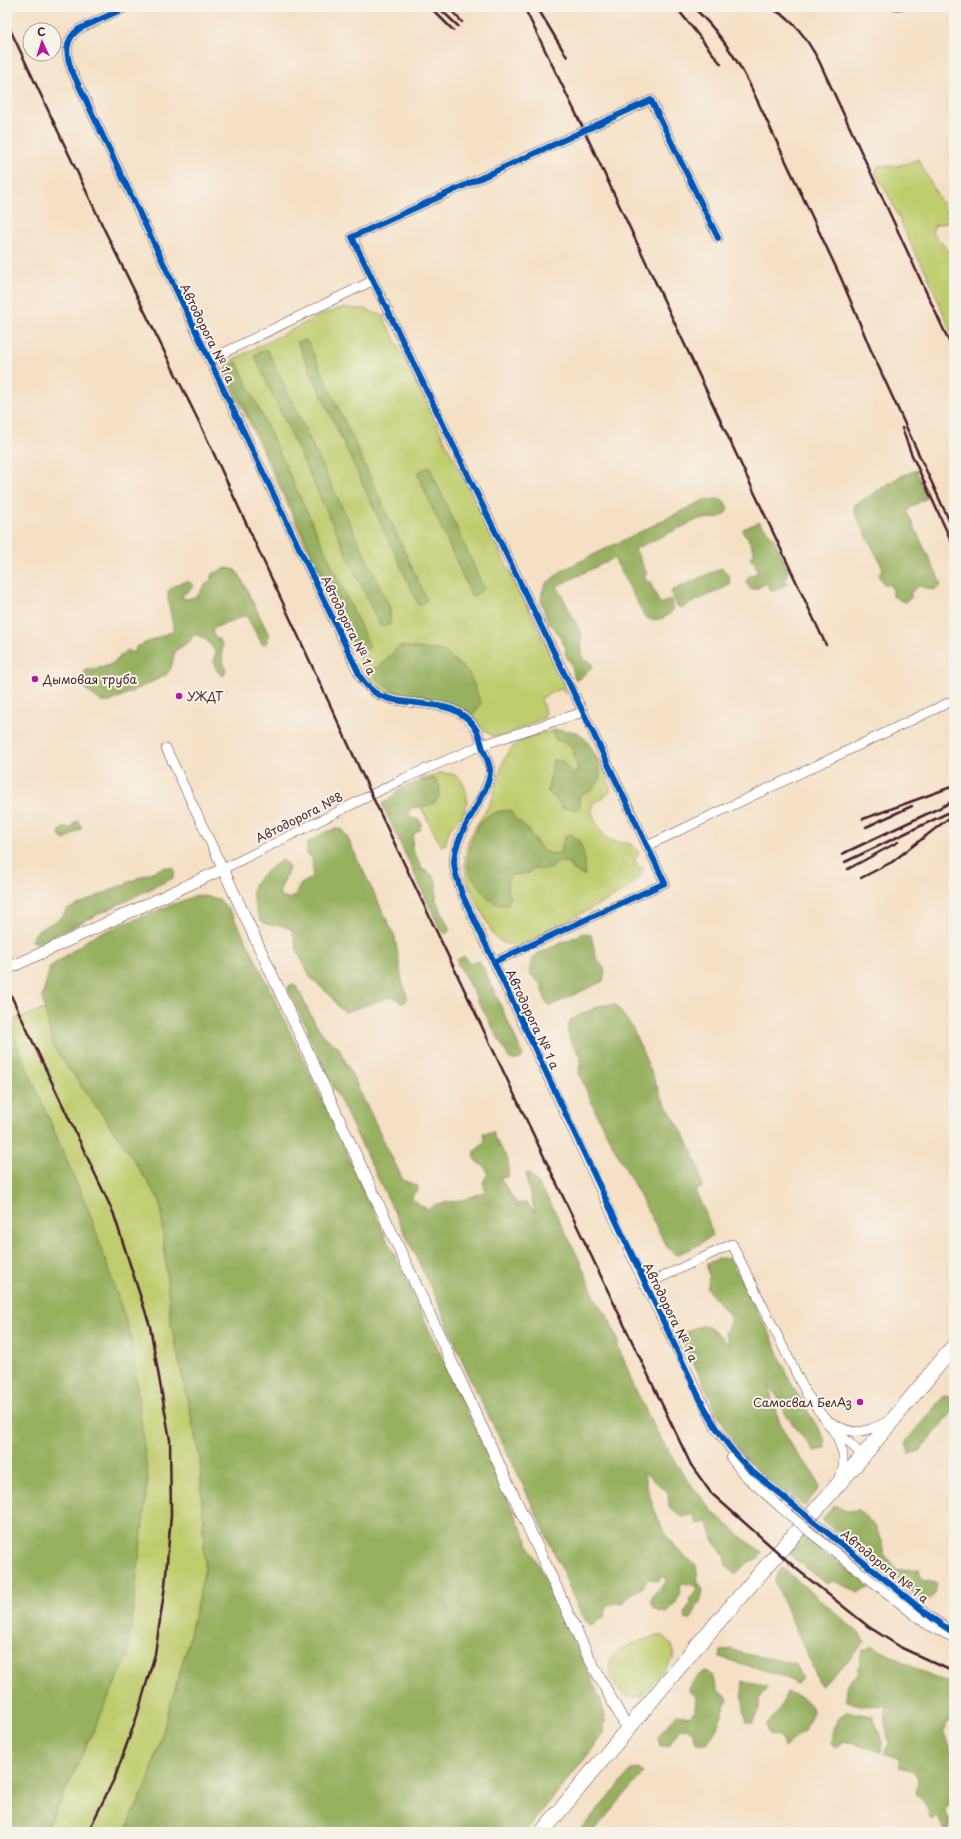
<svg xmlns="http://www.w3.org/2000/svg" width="961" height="1839" font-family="'Playpen Sans',sans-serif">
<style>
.green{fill:#bfcc6d;stroke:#84764c;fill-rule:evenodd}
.forest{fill:#97b060;stroke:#706846}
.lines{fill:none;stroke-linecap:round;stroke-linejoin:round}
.minor-casing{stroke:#643c42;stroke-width:10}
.tertiary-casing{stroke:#643c42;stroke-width:12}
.trunk-casing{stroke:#643c42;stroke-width:16}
.minor{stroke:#fff;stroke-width:9}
.tertiary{stroke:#fff;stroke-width:11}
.trunk{stroke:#fff;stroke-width:15}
.rail{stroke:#4a1f2b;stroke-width:2.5}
.minor-bridge-casing{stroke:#643c42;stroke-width:10;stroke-linecap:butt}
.minor-bridge{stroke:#fff;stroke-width:9}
.cycleway-casing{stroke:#f7f3e8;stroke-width:8}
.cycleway{stroke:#0057b8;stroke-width:6}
.poi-dot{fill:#b5179e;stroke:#f7f3e8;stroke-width:1.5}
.labels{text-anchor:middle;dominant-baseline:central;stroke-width:4;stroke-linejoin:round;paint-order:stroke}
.street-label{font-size:12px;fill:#4a1f2b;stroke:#f7f3e8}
.poi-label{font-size:12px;fill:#4a1f2b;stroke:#f7f3e8;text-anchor:start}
</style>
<rect width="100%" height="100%" fill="#f7f3e8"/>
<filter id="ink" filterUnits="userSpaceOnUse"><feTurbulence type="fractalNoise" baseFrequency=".025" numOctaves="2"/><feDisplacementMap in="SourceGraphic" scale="8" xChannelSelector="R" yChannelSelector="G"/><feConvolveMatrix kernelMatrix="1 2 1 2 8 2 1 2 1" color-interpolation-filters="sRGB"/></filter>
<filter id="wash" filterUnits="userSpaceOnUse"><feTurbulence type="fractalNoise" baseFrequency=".012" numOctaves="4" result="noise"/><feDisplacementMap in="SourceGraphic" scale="16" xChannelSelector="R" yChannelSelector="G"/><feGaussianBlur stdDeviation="0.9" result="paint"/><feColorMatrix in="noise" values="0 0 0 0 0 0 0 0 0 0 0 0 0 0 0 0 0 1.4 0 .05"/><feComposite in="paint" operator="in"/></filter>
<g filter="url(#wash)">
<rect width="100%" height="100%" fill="#f5e0c6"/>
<g class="green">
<path d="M918,159L949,216L950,221L934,226L932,233L947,249L954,253V339L927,274L914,251L889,196L875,173L879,165C894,168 904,165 918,159Z"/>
<path d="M342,308L364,309L383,316L563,679L566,694L562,688L541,698L545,713L544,718L539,720L503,736H493L486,732L473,717L457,707L387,694L369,678L359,659L225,371L228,364L234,359L323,314Z"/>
<path d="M556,730L554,733L572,748L578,771L574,773L562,761L553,760L548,791C556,803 567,803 580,806L579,797L581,794L600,771L591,748C596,756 612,782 610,790C607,802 586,797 593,815C597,824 603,839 613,841C627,845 631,839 639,854L634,858L639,868L644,866C641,879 633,885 623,892L523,944C509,945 505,946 494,936C485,916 466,888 465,866C464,857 466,847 469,839C475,825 486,813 492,799C498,782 500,759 514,746C525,736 542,733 556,730ZM498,811C507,815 516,819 523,825C534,834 542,862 561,852L582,875L570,867L569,863C560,860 556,863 549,869L534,868L529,873L511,875L507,882V890Z"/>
<path d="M439,773C445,773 452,773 458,777C467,785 470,803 464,812C455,827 448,824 446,844L441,846L422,809L418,806L430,805L434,779L420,780Z"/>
<path d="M45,1009L54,1048L121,1141L160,1201L171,1324L200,1458L205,1569L188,1643L149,1780L125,1832H42L56,1811L128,1656L90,1214L7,1022Z"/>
<path d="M655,1636H663C672,1642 675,1649 673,1659L641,1696C617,1704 601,1668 615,1654C622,1646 645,1640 655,1636Z"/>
</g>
<g class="forest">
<path d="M307,340L427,600L419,606L297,342Z"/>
<path d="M267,349L390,608V625L380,626L254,355Z"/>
<path d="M237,362L370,647L359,654L226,368Z"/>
<path d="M429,466L484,589L472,597L417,473Z"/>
<path d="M916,470L927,498L912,506L907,512L939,579L941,585L934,590L919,586L911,592V598L904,602L893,596V590L891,586L883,583L879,575L883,568L854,511L855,505L899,477Z"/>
<path d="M718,499L724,501L728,508L725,515L716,518L699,519L635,549L647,574L644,576L647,582H650L660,604L671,599L673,603L672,605L674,609C668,618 654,623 645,617L614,558L557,586L581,633L582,656L584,661H590L593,666L580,679H575C573,674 573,666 571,663C567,657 564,656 566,648L555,629L548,622L541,602L542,592L546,584L563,570L704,500Z"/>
<path d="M759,522L773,537L788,570L785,579L788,583L775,591L771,590L766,583L756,589H750L746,582L748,577L758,572L754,562L750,559L752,555L755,554L747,536L743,533V529Z"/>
<path d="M227,568L235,570L239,574L269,635L268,642L265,644H262L246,615L214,628L212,633L222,643V657L226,670L224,675L222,676C215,669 211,662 216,653C211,644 203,634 193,635L190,641L175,651L171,668L166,675L110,702H102L85,689V669C96,669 106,668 116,661C120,657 123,652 128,650L133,653L135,652L136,647L173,631C173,617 167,605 168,591L177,584L188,581L192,584L193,587L183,595L182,598L188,599L199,595L202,588L211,580V577L214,573Z"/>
<path d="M722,568L729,576L730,585L681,608L677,606L671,591Z"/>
<path d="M399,646L444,651L469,673L481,703L473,716L441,700L395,692L378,681L370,670L380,666Z"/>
<path d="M556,730C563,731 572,730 578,733C589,738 602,766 600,778C599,782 595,787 592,791L581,794L579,797L580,806L577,809L562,808C559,800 553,798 548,791L553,760L562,761L574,773L578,771C577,755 573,743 556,740L553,733Z"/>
<path d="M434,779C443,786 442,800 430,805C424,807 417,806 410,809L409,817L419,820L421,823L420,830L413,835L412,849L422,869L432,875L436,881V900L449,928V931L446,934L440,929L382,804C389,800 392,795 397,791C408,784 422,780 434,779Z"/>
<path d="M510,810L516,820C531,824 538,864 561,852L564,837L571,834C585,842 585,860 585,875H582L570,867L569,863C560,860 556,863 549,870L534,868L529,873L511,875C506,883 506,889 510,897L507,905C492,905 489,900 481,888C477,884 473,879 470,873C464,860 474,828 484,819C491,812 501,811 510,810Z"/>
<path d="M78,821L82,828C75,832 71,837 65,840L60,837L59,832L63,828H73L74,823Z"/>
<path d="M336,829L342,830L347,837L395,937L402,981L406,992L407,1000L404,1003H400L398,999L391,997L345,1012L340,1009L331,996L311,978L297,950L292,930C289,929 287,927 284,926C277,924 268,927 263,922C258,918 257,911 255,905C246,881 265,873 282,860L287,863L289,868L279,893L282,898H293L301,884L311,878L313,873L312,857L307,854V843L325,832Z"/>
<path d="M165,867L173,868L175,871L173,878L41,942H34L31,940C36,924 62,925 66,910L154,871Z"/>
<path d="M197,895L219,899L232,914L251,950L327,1110L601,1700L605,1722L603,1733L591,1751L525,1832H125L149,1780L188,1643L205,1569L200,1458L171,1324L160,1201L121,1141L54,1048L42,998L50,967L93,936Z"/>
<path d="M584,933L591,935L596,957L605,970L603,981L550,1006L545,1000L542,985L529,973L532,959L536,954Z"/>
<path d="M464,956L470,963L478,961L482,965L523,1055L522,1058C518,1061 513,1061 509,1058L458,964L457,960Z"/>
<path d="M293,984L297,987C308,1007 316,1035 338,1046L403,1180L418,1186V1190L413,1194L412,1198L419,1205L428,1209L436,1204L466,1199L486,1191L483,1182L488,1173L483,1165L479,1164L474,1159L475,1151L485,1142L483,1133L494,1132V1137L508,1160V1177L500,1178L517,1204L527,1203L535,1212L527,1182L526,1173L531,1175L550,1202L578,1257L598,1304L607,1315L618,1340V1347L627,1367L631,1380L654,1427L677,1465L689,1482L714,1513L745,1540L762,1552L758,1558L747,1563L735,1575L726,1566L724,1556L713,1540L711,1529L707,1522L697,1524L693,1514L683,1517L669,1507L668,1492L643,1472C651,1499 658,1530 679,1551C684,1556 690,1560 696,1565L698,1581L703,1590L701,1599L691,1619L686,1620L684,1613L690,1604L689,1599L696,1592L698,1587L690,1584L679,1583L681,1592L675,1604L666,1613L655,1610L651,1601C655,1587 663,1590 667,1579L663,1576L658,1581L647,1579L643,1587L631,1594L624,1602L607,1605L605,1616L593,1625L588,1624L579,1610L559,1563L515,1468L470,1379L438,1302L308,1034V1027L303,1021L288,989L289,986Z"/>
<path d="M615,1004L632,1027L662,1098L687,1140L699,1168L702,1187L695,1191L706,1214L713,1235L698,1245L676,1255L667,1247L597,1115L579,1073L581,1056C571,1045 564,1034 570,1020L599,1006Z"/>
<path d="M7,1022L90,1214L131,1336L148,1479L128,1656L56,1811L42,1832H7Z"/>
<path d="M721,1258L730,1259L770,1334L791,1383L824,1438L825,1448L814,1451L786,1415L777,1396L769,1386C774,1410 782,1431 796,1452C807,1468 814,1467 819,1488L805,1506C785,1491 756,1473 741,1453C717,1419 703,1379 683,1343L684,1334C708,1317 712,1331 730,1345L725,1333L730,1323V1316L707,1289C711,1275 707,1275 707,1263Z"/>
<path d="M944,1396H950L954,1410L920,1451L909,1454L906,1441Z"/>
<path d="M835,1505L846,1511L858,1510L875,1526L882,1541L884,1553L896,1570L919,1569L921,1580L937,1583L935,1594L927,1601L913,1594L898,1579L882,1570L877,1559L870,1561L840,1531L833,1529L822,1519Z"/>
<path d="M798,1536C813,1537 816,1549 827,1556C842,1567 857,1573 869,1588L858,1592L833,1581L827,1584L790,1555L789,1546Z"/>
<path d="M783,1568L860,1634L865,1642L837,1672L821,1686L775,1582L777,1573Z"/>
<path d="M872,1646L917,1669L954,1685V1718L946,1724L945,1734L954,1758V1805H946L945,1812L949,1820V1831L943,1829L938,1817L932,1820L925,1804L916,1793L918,1778L912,1771L900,1768L899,1758L884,1753L889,1744L885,1720L887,1705L862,1706L847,1701C843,1688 847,1681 858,1674L862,1651Z"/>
<path d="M732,1649L741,1653L794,1663L802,1678L797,1684C781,1672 742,1665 720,1657L721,1651Z"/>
<path d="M707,1671L712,1675L717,1690L728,1699L715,1732L707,1743H697L691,1730L680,1729L668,1746H660L658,1736L677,1714L689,1717L695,1711L696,1696L689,1691C691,1681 697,1675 707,1671Z"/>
<path d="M743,1681L755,1683L767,1687L759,1698V1711L753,1723H746L742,1694Z"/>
<path d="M787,1692C799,1696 809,1700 813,1712L804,1732C793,1737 794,1741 785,1748L779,1736L769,1735L767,1725L780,1708Z"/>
<path d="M846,1712L873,1716L882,1742L881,1752L845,1741L835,1747L831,1743C832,1729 834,1721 846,1712Z"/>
<path d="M639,1768L643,1773L593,1832H578L633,1769Z"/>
</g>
</g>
<g filter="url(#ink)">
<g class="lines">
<g class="minor-casing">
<g id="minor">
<path d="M127,7L79,29C64,40 66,54 71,69L361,678C366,685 371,691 379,695C411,710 457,694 477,731C480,737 481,743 483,749C485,755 489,762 490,769C492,793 455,829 454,862C454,872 459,884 462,894L645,1285L716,1429L733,1452L749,1469L788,1501"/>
<path d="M209,360L372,281"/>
<path d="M166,748L223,869L405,778L482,745L583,712"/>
<path d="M647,846L954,700"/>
<path d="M494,962L665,883L583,712L352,237L651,100L718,238"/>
<path d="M645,1285L732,1244L806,1393L837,1436L843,1454V1468L839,1477"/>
<path d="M827,1420C855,1437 860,1434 889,1421"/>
<path d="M837,1431L863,1456"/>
<path d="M731,1458L744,1475L781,1508"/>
<path d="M823,1529L932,1618L953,1632"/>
<path d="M816,1537L926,1624L954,1638"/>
</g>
</g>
<g class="tertiary-casing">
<path id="tertiary" d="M7,969L223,869L587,1654L628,1730"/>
</g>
<g class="trunk-casing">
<path id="trunk" d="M542,1832L695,1648L863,1456L954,1346"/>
</g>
<use href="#minor" class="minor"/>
<use href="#tertiary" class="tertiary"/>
<use href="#trunk" class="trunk"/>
<g class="rail">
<path d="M430,7L453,30"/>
<path d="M438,7L458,26"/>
<path d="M448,7L462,22"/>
<path d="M524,7L582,126L826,645"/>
<path d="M537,7L567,57"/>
<path d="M676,7L721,64"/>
<path d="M693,7C717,29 734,54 749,83L841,278L870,348L954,531"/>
<path d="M768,7C793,17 807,39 819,61L954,352"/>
<path d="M807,7L898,9L921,7"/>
<path d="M7,23L105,231L202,428L381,815L691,1465L711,1493L799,1571L869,1627L902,1648L954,1672"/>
<path d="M902,428L911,453L954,547"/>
<path d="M863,819L954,786"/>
<path d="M866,827L912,806"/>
<path d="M842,854L954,801"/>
<path d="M845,862L954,810"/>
<path d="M848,869L898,842"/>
<path d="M861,878L892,862L953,815"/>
<path d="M7,987L113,1212L150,1326L170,1440L171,1515L165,1586L155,1654L137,1716L115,1777L88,1832"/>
</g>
<g class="minor-bridge-casing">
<g id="minor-bridge">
<path d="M788,1501L823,1529"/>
<path d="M781,1508L816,1537"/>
</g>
</g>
<use href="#minor-bridge" class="minor-bridge"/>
<g class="cycleway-casing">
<g id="cycleway">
<path d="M127,7L79,29C64,40 66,54 71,69L361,678C366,685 371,691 379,695C411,710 457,694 477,731C480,737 481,743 483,749C485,755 489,762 490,769C492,793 455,829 454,862C454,872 459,884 462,894L699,1397C713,1424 727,1447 749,1469L932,1618L954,1633"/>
<path d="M494,962L665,883L583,712L352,237L651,100L718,238"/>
</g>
</g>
<use href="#cycleway" class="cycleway"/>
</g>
</g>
<g class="poi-dot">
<circle cx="35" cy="679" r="4"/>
<circle cx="179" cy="696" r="4"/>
<circle cx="860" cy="1402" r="4"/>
</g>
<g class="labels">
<g class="street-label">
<text transform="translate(208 333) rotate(64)">Автодорога № 1 а</text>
<text transform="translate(349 625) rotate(64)">Автодорога № 1 а</text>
<text transform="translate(299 817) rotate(-27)">Автодорога №8</text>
<text transform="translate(533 1019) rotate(65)">Автодорога № 1 а</text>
<text transform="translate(671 1312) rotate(64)">Автодорога № 1 а</text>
<text transform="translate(885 1566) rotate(39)">Автодорога № 1 а</text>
</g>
<g class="poi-label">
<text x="43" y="679">Дымовая труба</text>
<text x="187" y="696">УЖДТ</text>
<text x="852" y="1402" text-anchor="end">Самосвал БелАз</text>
</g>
</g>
<rect width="961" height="1839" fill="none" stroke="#f7f3e8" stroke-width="24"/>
<g transform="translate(42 42) rotate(356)"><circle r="19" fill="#f7f3e8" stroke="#b29e9c"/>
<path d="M0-3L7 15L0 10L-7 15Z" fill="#b5179e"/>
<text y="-6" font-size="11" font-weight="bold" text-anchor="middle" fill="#4a1f2b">С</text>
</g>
</svg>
